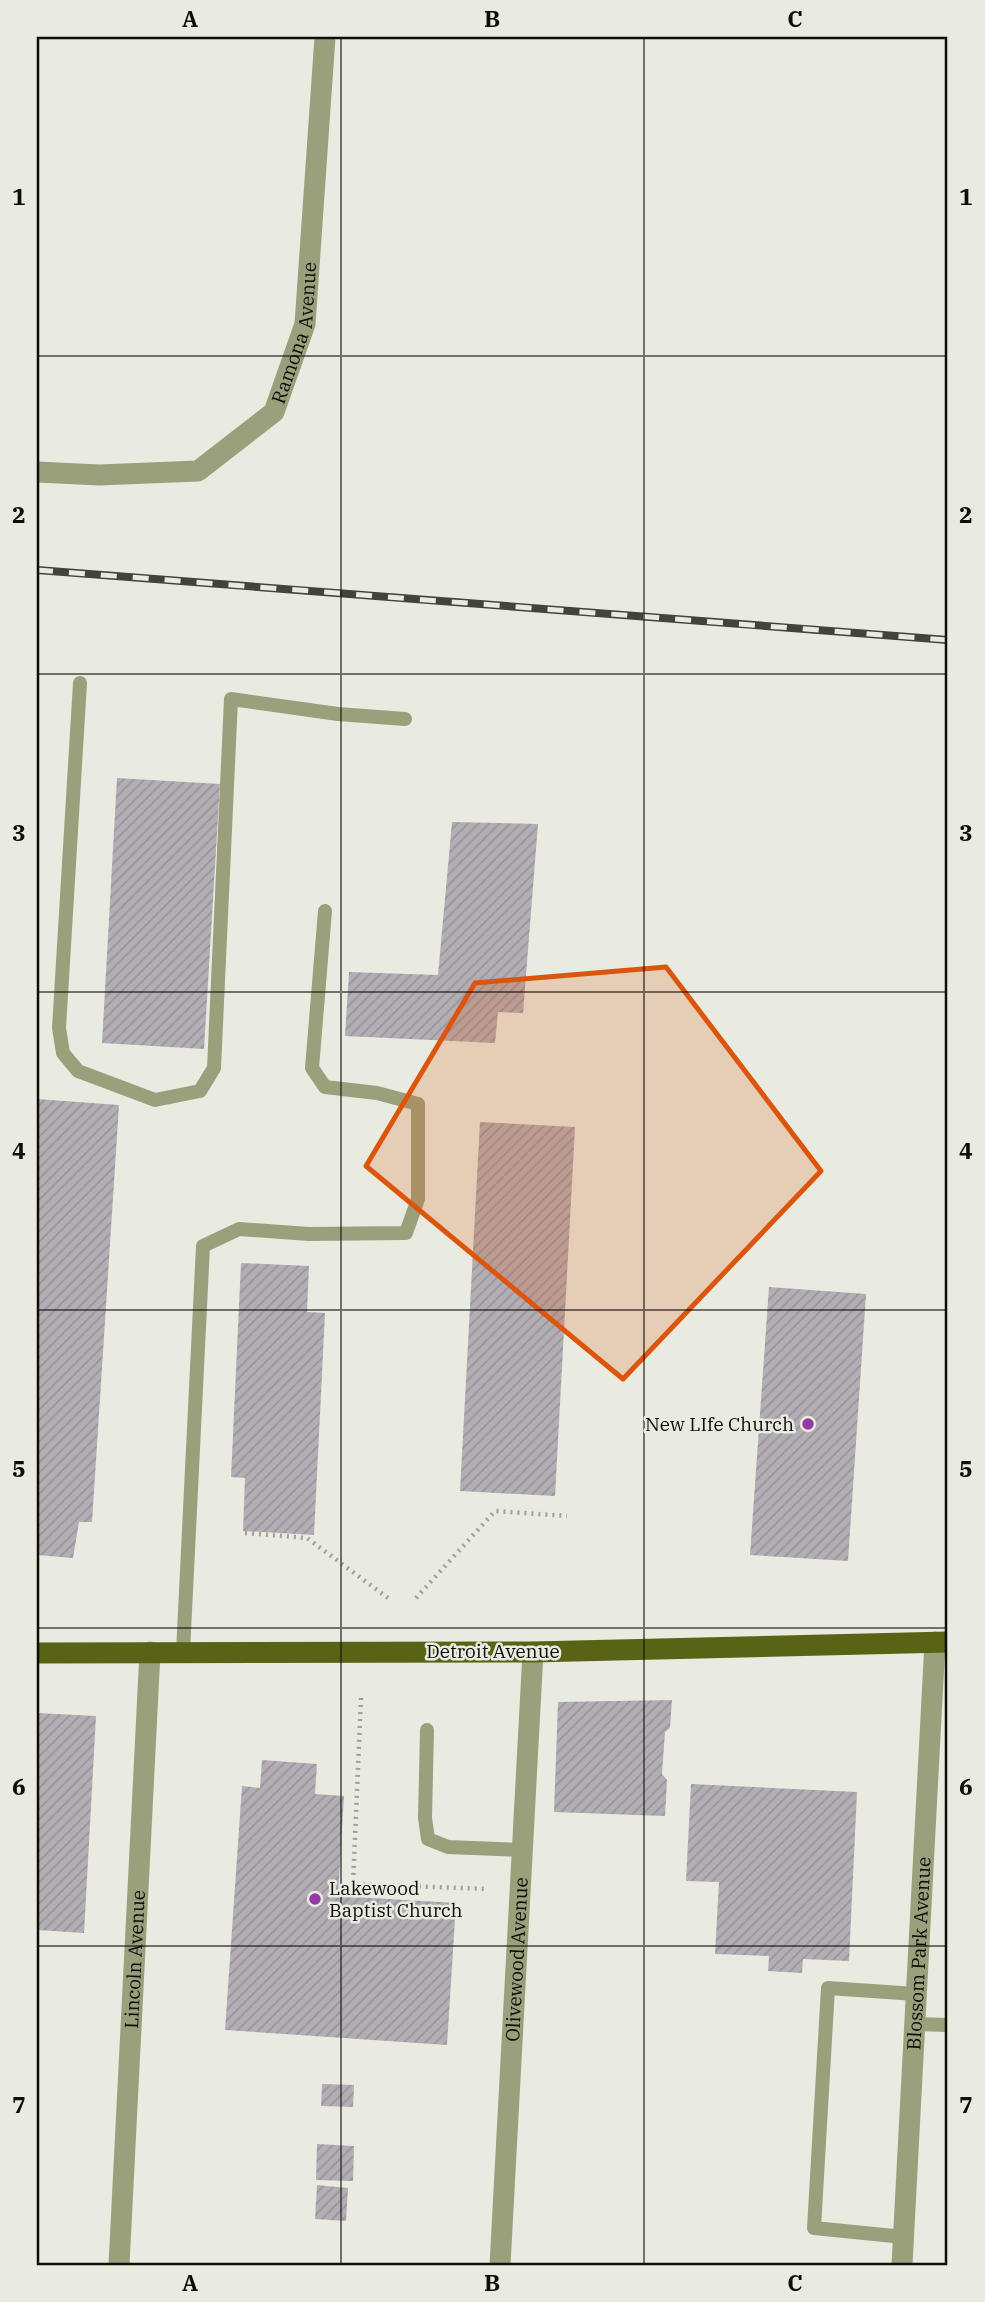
<svg xmlns="http://www.w3.org/2000/svg" width="985" height="2302" font-family="'IBM Plex Serif',serif">
<style>
.building{fill:url(#building-hatch)}
.lines{fill:none;stroke-linecap:round;stroke-linejoin:round}
.path{stroke:#9fa099;stroke-width:4.5;stroke-dasharray:2 5;stroke-linecap:butt}
.lane{stroke:#9aa07c;stroke-width:14}
.street{stroke:#9aa07c;stroke-width:21}
.primary{stroke:#596315;stroke-width:21}
.rail-casing{stroke:#42433e;stroke-width:8}
.rail{stroke:#e9ebe1;stroke-width:5;stroke-dasharray:16;stroke-linecap:butt}
.marked{fill:#dd550c;fill-opacity:0.2;stroke:#dd550c;stroke-width:5;stroke-linejoin:round}
.grid{fill:none;stroke:#0d0d0a;stroke-width:2;stroke-opacity:0.55}
.poi-dot{fill:#943aa6;stroke:#e9ebe1;stroke-width:2.5}
.labels{text-anchor:middle;dominant-baseline:central;stroke-width:5;stroke-linejoin:round;paint-order:stroke}
.street-label{font-size:19px;fill:#0d0d0a;stroke:#e9ebe1}
.poi-label{font-size:19px;fill:#0d0d0a;stroke:#e9ebe1;text-anchor:end}
.neatline{fill:none;stroke:#0d0d0a;stroke-width:2.5}
.grid-label{font-size:23px;text-anchor:middle;font-weight:bold;fill:#0d0d0a}
</style>
<defs>
<pattern id="building-hatch" width="6" height="6" patternUnits="userSpaceOnUse" patternTransform="scale(1.75)"><rect width="6" height="6" fill="#b3adb5"/><path d="M-1 1l2-2M0 6l6-6M5 7l2-2" fill="none" stroke="#99949a"/></pattern>
</defs>
<rect width="100%" height="100%" fill="#e9ebe1"/>
<g class="building">
<path d="M117,778L220,784L204,1049L102,1043Z"/>
<path d="M452,822L538,824L523,1013L498,1012L495,1043L345,1036L349,972L438,975Z"/>
<path d="M37,1099L119,1105L92,1522H79L73,1558L37,1555Z"/>
<path d="M480,1122L575,1127L555,1496L460,1491Z"/>
<path d="M241,1263L309,1266L307,1312L325,1313L314,1535L243,1531L245,1478L231,1477Z"/>
<path d="M769,1287L866,1294L848,1561L750,1555Z"/>
<path d="M672,1700L670,1728L665,1732L662,1774L667,1780L665,1816L554,1812L558,1702Z"/>
<path d="M37,1713L96,1716L84,1933L37,1930Z"/>
<path d="M262,1760L317,1764L315,1794L344,1796L338,1896L456,1903L447,2045L225,2030L242,1786L260,1788Z"/>
<path d="M691,1784L857,1792L849,1961L803,1959L802,1973L768,1971L769,1956L715,1954L719,1882L686,1881Z"/>
<path d="M322,2084L354,2085L353,2107L321,2106Z"/>
<path d="M317,2144L354,2146L353,2181L316,2180Z"/>
<path d="M317,2185L348,2188L346,2221L315,2219Z"/>
</g>
<g class="lines">
<g class="path">
<path d="M245,1533L307,1538L388,1598"/>
<path d="M416,1598L495,1511L567,1516"/>
<path d="M361,1698L353,1884L488,1889"/>
</g>
<g class="lane">
<path d="M80,683L59,1028L63,1053L78,1071L155,1100L200,1091L214,1068L231,699L338,714L405,719"/>
<path d="M183,1652L203,1246L239,1229L309,1234L406,1233L418,1199V1104L377,1093L325,1087L312,1068L325,911"/>
<path d="M427,1730L425,1818L428,1839L448,1847L523,1850"/>
<path d="M915,2024L948,2025"/>
<path d="M904,2237L814,2228L828,1988L916,1994"/>
</g>
<g class="street">
<path id="s1" d="M37,472L99,475L198,471L274,412L305,324L325,37"/>
<path id="s2" d="M119,2265L150,1652"/>
<path id="s3" d="M500,2265L533,1652"/>
<path id="s4" d="M902,2265L935,1642"/>
</g>
<path class="primary" d="M37,1653L533,1652L948,1642"/>
<g class="rail-casing">
<path id="rail" d="M37,570L948,640"/>
</g>
<use href="#rail" class="rail"/>
</g>
<path class="marked" d="M666,967L821,1171L623,1379L366,1166L475,983Z"/>
<path class="grid" d="M341,37V2265M644,37V2265M37,356H948M37,674H948M37,992H948M37,1310H948M37,1628H948M37,1946H948"/>
<g class="poi-dot">
<circle cx="808" cy="1424" r="7"/>
<circle cx="315" cy="1899" r="7"/>
</g>
<g class="labels">
<g class="street-label">
<text stroke="none"><textPath href="#s1" startOffset="340">Ramona Avenue</textPath></text>
<text x="493" y="1651">Detroit Avenue</text>
<text stroke="none"><textPath href="#s4" startOffset="312">Blossom Park Avenue</textPath></text>
<text stroke="none"><textPath href="#s3" startOffset="306">Olivewood Avenue</textPath></text>
<text stroke="none"><textPath href="#s2" startOffset="306">Lincoln Avenue</textPath></text>
</g>
<g class="poi-label">
<text x="794" y="1424">New LIfe Church</text>
<text x="329" y="1888" text-anchor="start">Lakewood<tspan x="329" dy="22">Baptist Church</tspan></text>
</g>
</g>
<rect width="985" height="2302" fill="none" stroke="#e9ebe1" stroke-width="77"/>
<rect x="38" y="38" width="908" height="2226" class="neatline"/>
<g class="grid-label">
<text x="190" y="27">A</text>
<text x="492" y="27">B</text>
<text x="795" y="27">C</text>
<text x="19" y="205">1</text>
<text x="966" y="205">1</text>
<text x="19" y="523">2</text>
<text x="966" y="523">2</text>
<text x="19" y="841">3</text>
<text x="966" y="841">3</text>
<text x="19" y="1159">4</text>
<text x="966" y="1159">4</text>
<text x="19" y="1477">5</text>
<text x="966" y="1477">5</text>
<text x="19" y="1795">6</text>
<text x="966" y="1795">6</text>
<text x="19" y="2113">7</text>
<text x="966" y="2113">7</text>
<text x="190" y="2291">A</text>
<text x="492" y="2291">B</text>
<text x="795" y="2291">C</text>
</g>
</svg>
